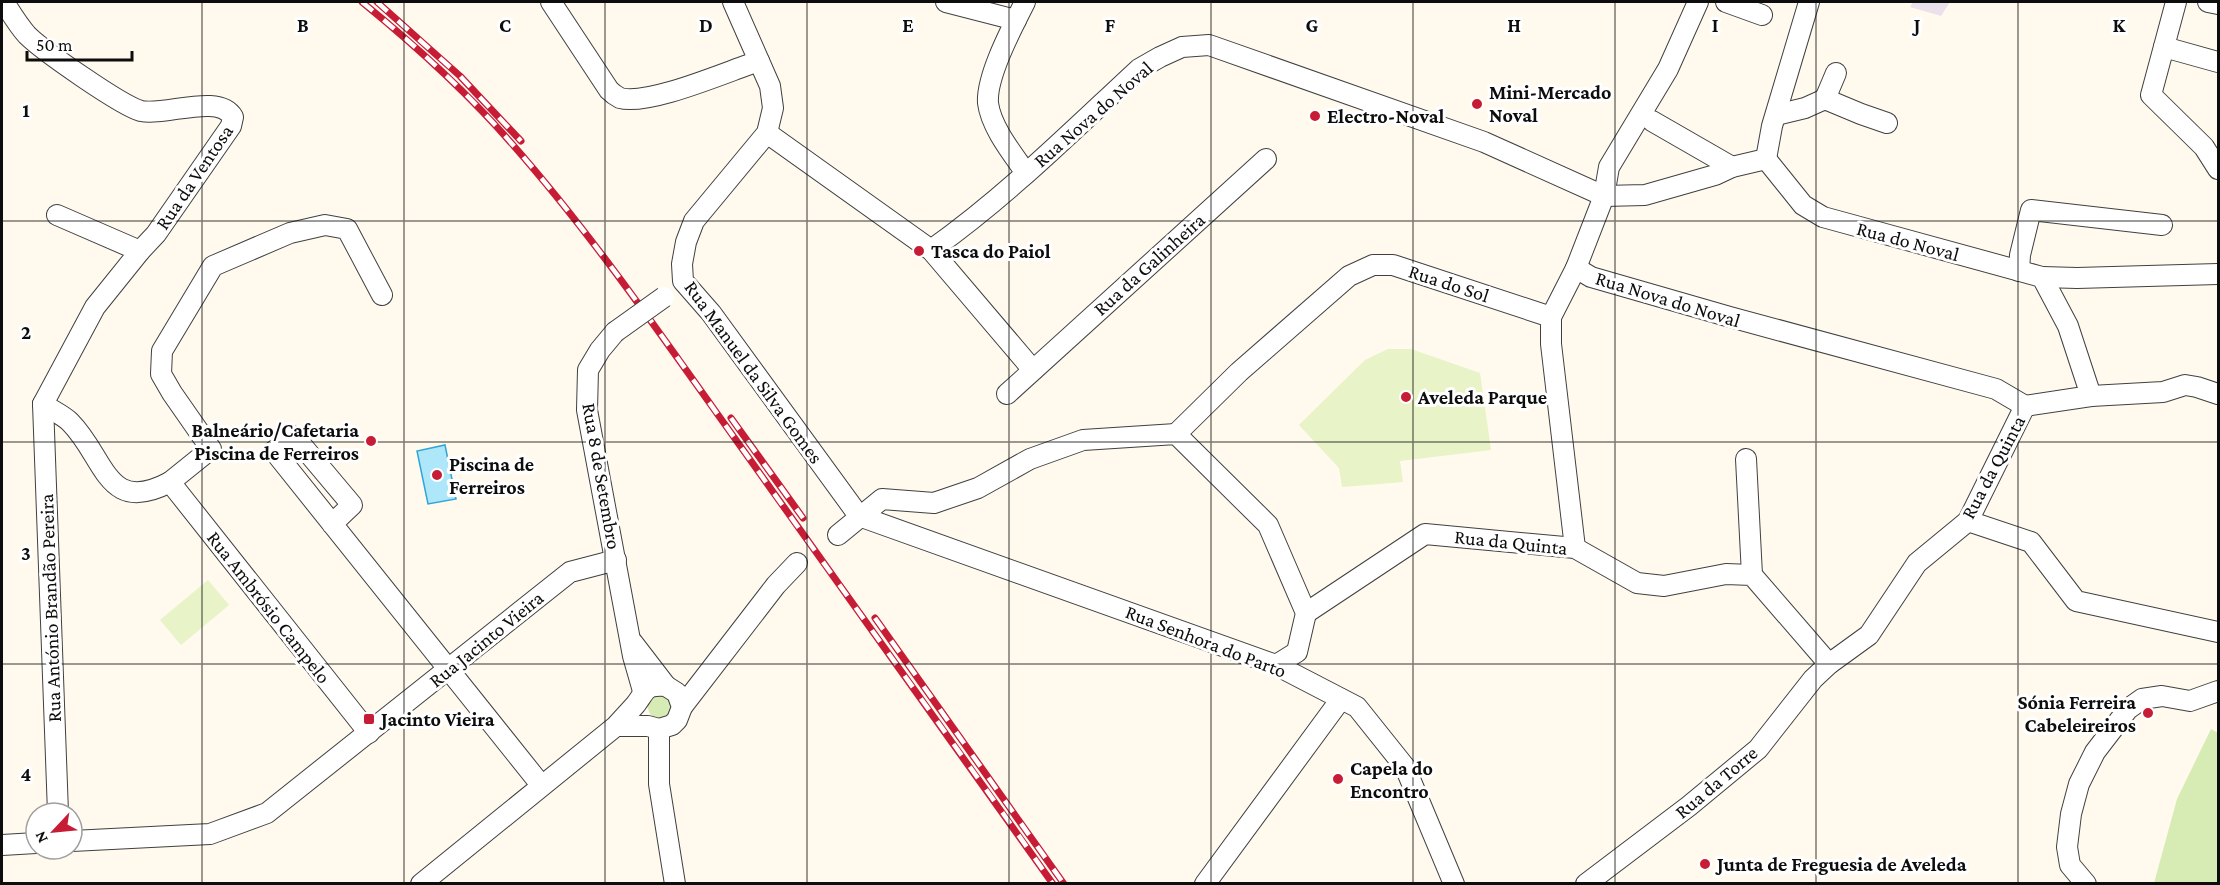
<svg xmlns="http://www.w3.org/2000/svg" width="2220" height="885" font-family="'Crimson Pro',serif">
<style>
.industrial{fill:#eae1ed}
.green{fill:#d7ecb4}
.pitch{fill:#e8f3c7}
.water{fill:#aee6fa;stroke:#30a6d6;stroke-width:1.5}
.lines{fill:none;stroke-linecap:round;stroke-linejoin:round}
.minor-casing{stroke:#404040;stroke-width:22}
.minor{stroke:#fff;stroke-width:20}
.rail-casing{stroke:#c71c36;stroke-width:7}
.rail{stroke:#fff;stroke-width:4.5;stroke-dasharray:14;stroke-linecap:butt}
.minor-bridge-casing{stroke:#404040;stroke-width:22;stroke-linecap:butt}
.minor-bridge{stroke:#fff;stroke-width:20}
.grid{fill:none;stroke:#0d0d0d;stroke-width:1.5;stroke-opacity:0.55}
.poi-dot{fill:#c71c36;stroke:#fff;stroke-width:2}
.labels{text-anchor:middle;dominant-baseline:central;stroke-width:6;stroke-linejoin:round;paint-order:stroke}
.poi-label{font-size:20px;font-weight:bold;fill:#0d0d0d;stroke:#fff;text-anchor:start}
.street-label{font-size:20px;fill:#0d0d0d;stroke:#fff}
.grid-label{font-size:20px;text-anchor:middle;font-weight:bold;fill:#0d0d0d;stroke:#fff;stroke-width:6;stroke-linejoin:round;paint-order:stroke}
</style>
<rect width="100%" height="100%" fill="#fffaed"/>
<path class="industrial" d="M1913,2H1950L1941,16L1910,7Z"/>
<g class="green">
<circle cx="660" cy="707" r="12"/>
<path d="M2211,729L2218,733V882L2217,884L2154,883L2177,799Z"/>
</g>
<g class="pitch">
<path d="M1388,349H1411L1480,373L1491,450L1400,461L1403,482L1342,487L1339,468L1299,425L1365,360Z"/>
<path d="M208,580L229,605L181,645L160,620Z"/>
</g>
<path class="water" d="M445,445L456,499L428,504L417,451Z"/>
<g class="lines">
<g class="minor-casing">
<g id="minor">
<path d="M4,2C11,13 18,25 27,35C43,51 122,106 141,111C166,116 219,93 233,117L231,126L156,234L140,251L95,307L43,404"/>
<path d="M551,2L609,90C612,93 616,96 620,98C649,106 728,71 759,61"/>
<path d="M733,2L770,86L773,108L767,133L694,221L686,242L682,264L683,281L711,313L859,516"/>
<path d="M946,2L1016,20"/>
<path d="M1025,2C1013,26 986,76 988,103C991,127 1012,153 1026,173"/>
<path d="M1726,2L1762,15"/>
<path d="M2176,2L2151,95L2204,147L2218,169"/>
<path d="M2208,2L2218,4"/>
<path d="M2164,47L2218,62"/>
<path d="M1825,99L1836,73"/>
<path d="M1776,115L1805,108L1825,99L1861,114L1887,123"/>
<path d="M1652,121L1732,167"/>
<path d="M767,133L931,250L1033,370"/>
<path d="M1766,159L1803,205L1823,217L2042,277L2068,326L2091,396L2025,406"/>
<path d="M1766,159L1772,126L1809,2"/>
<path d="M57,215L140,251"/>
<path d="M931,250C1006,197 1072,131 1139,69L1160,57L1182,47L1209,45L1484,142L1604,196L1645,195L1715,175L1732,167L1766,159"/>
<path d="M1576,268L1591,277L1730,317L1996,389L2025,406"/>
<path d="M2019,271L2020,255L2031,210L2162,225"/>
<path d="M2042,277L2077,278L2218,274"/>
<path d="M1551,317L1576,268L1604,196L1609,167L1668,69L1698,2"/>
<path d="M615,332L600,350L588,370L587,410L633,656L643,691"/>
<path d="M1007,394L1266,159"/>
<path d="M2091,396L2163,392L2185,385L2197,387L2218,394"/>
<path d="M43,404L58,813"/>
<path d="M43,404C51,410 63,415 70,422C106,458 106,516 170,482"/>
<path d="M1176,434L1239,372L1349,276L1373,265H1393L1551,317V344L1575,548"/>
<path d="M1746,459L1752,575"/>
<path d="M859,516L1276,665L1357,707L1405,767L1454,884"/>
<path d="M1968,521L2031,542L2076,601L2218,632"/>
<path d="M332,524L352,505L294,436L274,451C363,563 452,674 541,785"/>
<path d="M838,535L882,499L934,503L978,488L1030,459L1083,440L1176,434L1268,525L1306,613L1297,652L1276,665"/>
<path d="M1306,613L1425,534L1575,548L1637,583L1664,586L1726,574L1752,575L1829,664"/>
<path d="M633,643L666,686"/>
<path d="M682,707L776,585L797,563"/>
<path d="M659,729V784L675,884"/>
<path d="M369,733L170,482L211,449L172,393L161,374L162,351L213,266L290,233L325,225L347,229L382,295"/>
<path d="M72,841L210,834L267,813L570,572L616,560"/>
<path d="M2,845L36,843"/>
<path d="M421,884L616,726C623,718 630,711 636,704C647,689 645,685 666,686L677,693L682,707L677,720L672,725L659,729L648,726H616"/>
<path d="M1205,884L1341,699"/>
<path d="M1586,884L1689,806L1758,749L1813,679L1829,664L1869,635L1917,563L1968,521L2025,406"/>
<path d="M2086,884L2070,865L2067,847L2071,814L2079,784L2095,752L2128,709L2142,699L2162,696L2190,701L2218,691"/>
</g>
</g>
<use href="#minor" class="minor"/>
<g class="rail-casing">
<g id="rail">
<path d="M362,2C416,46 468,93 513,145C600,244 674,354 751,461C851,602 953,742 1053,884"/>
<path d="M377,2L460,76L521,141"/>
<path d="M731,418L803,518"/>
<path d="M875,618L1064,884"/>
</g>
</g>
<use href="#rail" class="rail"/>
<g class="minor-bridge-casing">
<path id="minor-bridge" d="M615,332L664,297"/>
</g>
<use href="#minor-bridge" class="minor-bridge"/>
</g>
<path class="grid" d="M202,2V884M404,2V884M605,2V884M807,2V884M1009,2V884M1211,2V884M1413,2V884M1615,2V884M1816,2V884M2018,2V884M2,221H2218M2,442H2218M2,664H2218"/>
<g class="poi-dot">
<circle cx="1477" cy="104" r="6"/>
<circle cx="1315" cy="116" r="6"/>
<circle cx="919" cy="251" r="6"/>
<circle cx="1406" cy="397" r="6"/>
<circle cx="371" cy="441" r="6"/>
<circle cx="437" cy="475" r="6"/>
<circle cx="2148" cy="713" r="6"/>
<rect x="363" y="713" width="12" height="12" rx="3"/>
<circle cx="1338" cy="779" r="6"/>
<circle cx="1705" cy="864" r="6"/>
</g>
<g class="labels">
<g class="poi-label">
<text x="1489" y="92">Mini-Mercado<tspan x="1489" dy="23">Noval</tspan></text>
<text x="1327" y="116">Electro-Noval</text>
<text x="931" y="251">Tasca do Paiol</text>
<text x="1418" y="397">Aveleda Parque</text>
<text x="359" y="430" text-anchor="end">Balneário/Cafetaria<tspan x="359" dy="23">Piscina de Ferreiros</tspan></text>
<text x="449" y="464">Piscina de<tspan x="449" dy="23">Ferreiros</tspan></text>
<text x="2136" y="702" text-anchor="end">Sónia Ferreira<tspan x="2136" dy="23">Cabeleireiros</tspan></text>
<text x="381" y="719">Jacinto Vieira</text>
<text x="1350" y="768">Capela do<tspan x="1350" dy="23">Encontro</tspan></text>
<text x="1717" y="864">Junta de Freguesia de Aveleda</text>
</g>
<g class="street-label">
<text transform="translate(1093 114) rotate(-41)">Rua Nova do Noval</text>
<text transform="translate(194 177) rotate(-56)">Rua da Ventosa</text>
<text transform="translate(1908 241) rotate(15)">Rua do Noval</text>
<text transform="translate(1149 264) rotate(-42)">Rua da Galinheira</text>
<text transform="translate(1449 283) rotate(18)">Rua do Sol</text>
<text transform="translate(1668 299) rotate(17)">Rua Nova do Noval</text>
<text transform="translate(754 372) rotate(54)">Rua Manuel da Silva Gomes</text>
<text transform="translate(1993 467) rotate(-62)">Rua da Quinta</text>
<text transform="translate(602 476) rotate(80)">Rua 8 de Setembro</text>
<text transform="translate(1511 542) rotate(6)">Rua da Quinta</text>
<text transform="translate(269 607) rotate(52)">Rua Ambrósio Campelo</text>
<text transform="translate(50 608) rotate(-92)">Rua António Brandão Pereira</text>
<text transform="translate(486 639) rotate(-39)">Rua Jacinto Vieira</text>
<text transform="translate(1206 641) rotate(21)">Rua Senhora do Parto</text>
<text transform="translate(1716 782) rotate(-40)">Rua da Torre</text>
</g>
</g>
<g class="grid-label">
<text x="303" y="32">B</text>
<text x="505" y="32">C</text>
<text x="706" y="32">D</text>
<text x="908" y="32">E</text>
<text x="1110" y="32">F</text>
<text x="1312" y="32">G</text>
<text x="1514" y="32">H</text>
<text x="1715" y="32">I</text>
<text x="1917" y="32">J</text>
<text x="2119" y="32">K</text>
<text x="26" y="117">1</text>
<text x="26" y="339">2</text>
<text x="26" y="560">3</text>
<text x="26" y="781">4</text>
</g>
<rect width="2220" height="885" fill="none" stroke="#0d0d0d" stroke-width="6"/>
<g transform="translate(54 831) rotate(244)"><circle r="28" fill="#ffffff" stroke="#9e9e9e" stroke-width="1.5"/>
<path d="M0-4.5L10 22L0 15L-10 22Z" fill="#c71c36"/>
<text y="-9" font-size="16" font-weight="bold" text-anchor="middle" fill="#0d0d0d">N</text>
</g>
<path d="M27 51v9h105v-9" fill="none" stroke="#0d0d0d" stroke-width="3"/>
<text x="36" y="51" font-size="18" fill="#0d0d0d" stroke="#ffffff" stroke-width="4.5" paint-order="stroke">50 m</text>
</svg>
